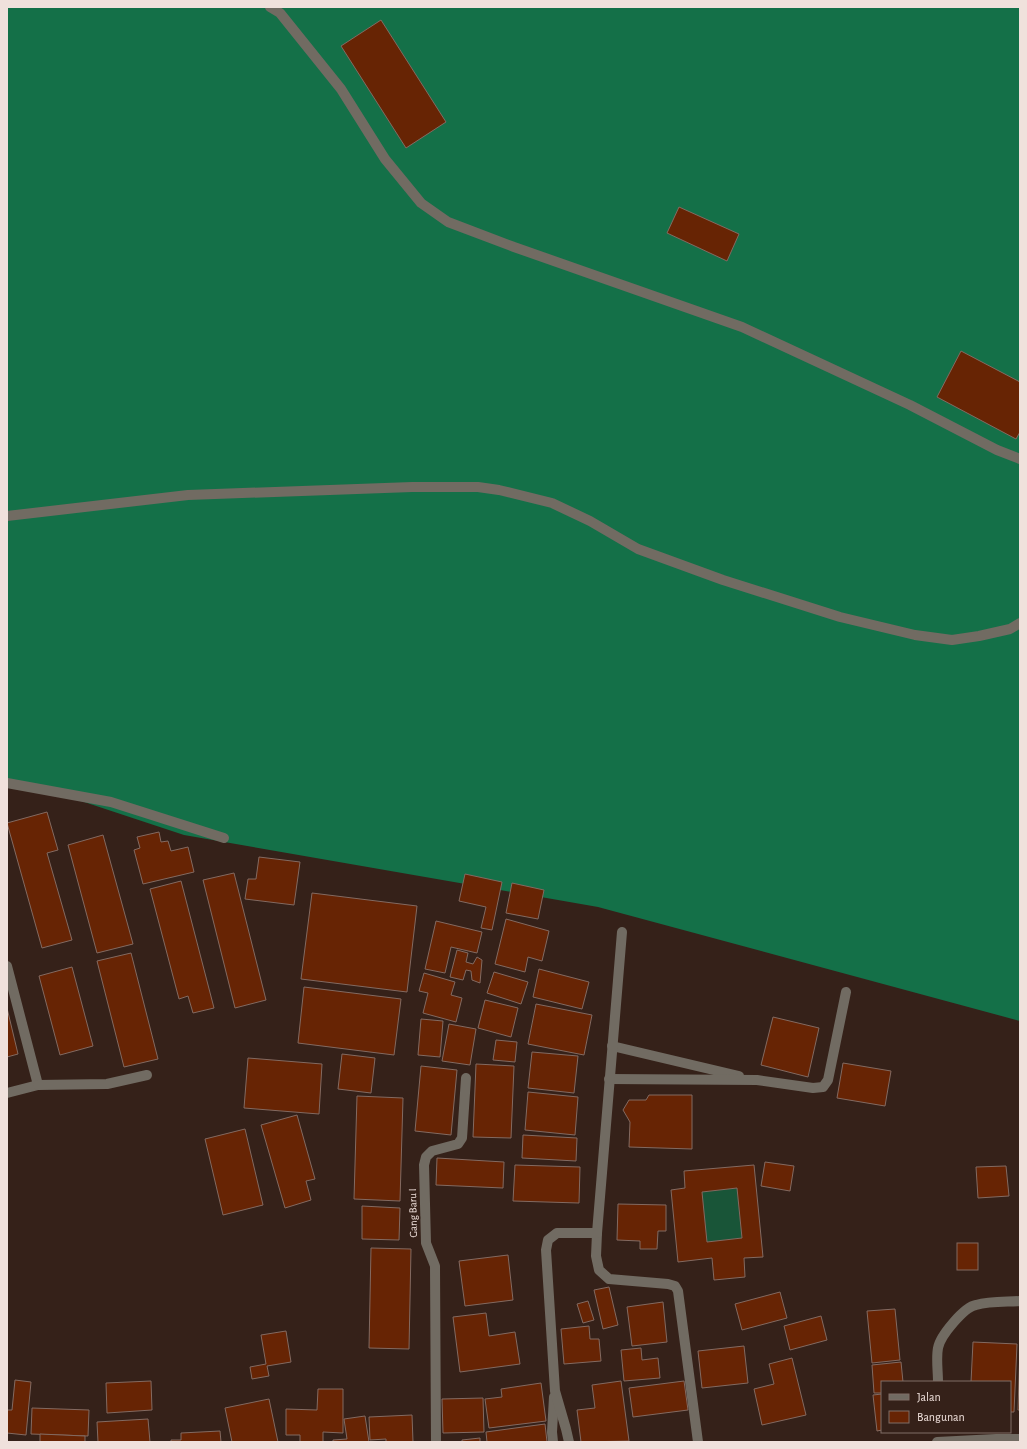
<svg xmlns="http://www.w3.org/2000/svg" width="1027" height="1449" font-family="'Alegreya Sans',sans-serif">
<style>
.green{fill:#195538}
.forest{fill:#147048}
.building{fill:#672404;stroke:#836a61;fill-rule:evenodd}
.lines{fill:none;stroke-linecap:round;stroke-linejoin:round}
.minor{stroke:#716b62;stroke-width:10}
.labels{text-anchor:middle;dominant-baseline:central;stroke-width:3;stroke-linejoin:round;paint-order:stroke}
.street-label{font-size:11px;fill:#f0e1dc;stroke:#352119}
</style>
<rect width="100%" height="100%" fill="#352119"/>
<path class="green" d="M737,1188L742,1238L707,1242L702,1192Z"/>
<path class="forest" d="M7,7H1020V1021L598,907L184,835L60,794L7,784Z"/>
<g class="building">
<path d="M381,20L446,122L406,148L341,46Z"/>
<path d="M679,207L739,234L727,261L667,233Z"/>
<path d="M961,351L1020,382V432L1016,439L937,397Z"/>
<path d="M47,812L58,850L47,853L72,940L42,948L7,823Z"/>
<path d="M159,832L161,842L168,841L171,851L188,847L194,872L143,884L134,850L140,848L137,837Z"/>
<path d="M103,835L133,944L97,953L68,845Z"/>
<path d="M259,857L300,862L294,905L245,899L248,879H256Z"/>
<path d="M234,873L266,1000L235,1008L203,880Z"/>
<path d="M465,874L502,882L492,930L481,928L486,907L459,901Z"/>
<path d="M181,881L214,1008L193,1013L188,996L179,999L150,889Z"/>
<path d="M512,883L544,890L538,919L506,913Z"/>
<path d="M312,893L417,906L407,992L301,979Z"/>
<path d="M506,919L549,931L542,961L528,957L525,972L495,964Z"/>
<path d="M436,921L482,932L477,953L451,947L445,973L425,969Z"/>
<path d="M457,950L468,953L466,962L473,964L477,957L482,960L480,983L472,980L471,971L466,970L463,980L450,977Z"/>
<path d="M131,953L158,1059L124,1067L97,961Z"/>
<path d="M72,967L93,1046L60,1055L39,976Z"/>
<path d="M539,969L589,982L582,1009L533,997Z"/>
<path d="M494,972L528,982L521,1004L487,993Z"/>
<path d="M424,973L455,982L451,995L462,998L456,1022L423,1013L428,993L419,991Z"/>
<path d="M304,987L401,999L394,1055L298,1043Z"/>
<path d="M485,1000L518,1008L511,1037L478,1028Z"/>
<path d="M536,1004L592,1015L584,1055L528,1044Z"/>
<path d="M7,1008L18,1054L7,1057Z"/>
<path d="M773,1017L819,1028L808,1077L761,1065Z"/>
<path d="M421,1019L443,1021L440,1057L418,1055Z"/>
<path d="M449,1024L476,1029L470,1065L442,1061Z"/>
<path d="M496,1040L517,1042L515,1062L493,1060Z"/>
<path d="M532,1052L578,1056L574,1093L528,1088Z"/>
<path d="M342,1054L375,1058L371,1093L338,1089Z"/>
<path d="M248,1058L322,1064L319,1114L244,1108Z"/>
<path d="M843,1063L891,1071L885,1106L837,1098Z"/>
<path d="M476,1064L514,1066L511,1138L473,1137Z"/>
<path d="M421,1066L457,1070L451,1135L415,1131Z"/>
<path d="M528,1092L578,1097L575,1135L525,1130Z"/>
<path d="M649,1095H692V1149L629,1147L630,1122L623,1110L629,1100H646Z"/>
<path d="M357,1096L403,1098L400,1201L354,1199Z"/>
<path d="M297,1115L315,1179L306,1181L311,1200L285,1208L261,1125Z"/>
<path d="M245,1129L263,1205L223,1215L205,1139Z"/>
<path d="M523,1135L577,1138L576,1161L522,1158Z"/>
<path d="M437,1158L504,1162L503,1188L436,1185Z"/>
<path d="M765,1162L794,1166L790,1191L761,1186Z"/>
<path d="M515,1165L580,1167L579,1203L513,1201Z"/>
<path d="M754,1165L763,1257L744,1258L745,1277L714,1280L712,1258L678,1262L671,1190L685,1188L684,1171ZM737,1188L742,1238L707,1242L702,1192Z"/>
<path d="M1006,1166L1009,1196L978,1198L976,1167Z"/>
<path d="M618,1204L666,1205V1231H658L657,1249H640V1241L617,1240Z"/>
<path d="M362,1206L400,1208L399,1240L362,1239Z"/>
<rect x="957" y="1243" width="21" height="27"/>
<path d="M371,1248L411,1249L409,1349L369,1348Z"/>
<path d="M508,1255L513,1300L465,1306L459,1261Z"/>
<path d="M609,1287L618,1325L603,1329L594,1290Z"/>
<path d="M780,1292L787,1318L742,1330L735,1304Z"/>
<path d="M588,1301L594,1320L583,1323L577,1304Z"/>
<path d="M663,1302L667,1342L632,1346L627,1307Z"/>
<path d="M895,1309L900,1360L872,1363L867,1311Z"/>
<path d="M486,1313L489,1336L515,1332L520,1364L460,1372L453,1317Z"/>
<path d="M821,1316L827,1340L790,1350L784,1326Z"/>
<path d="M589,1326L590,1339H599L601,1361L564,1364L561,1329Z"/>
<path d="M286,1331L291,1362L267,1366L269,1376L252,1379L250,1367L266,1364L261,1335Z"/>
<path d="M973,1342L1017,1344L1014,1412H1010V1382H971Z"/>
<path d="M744,1346L748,1383L702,1388L698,1351Z"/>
<path d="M1020,1347V1410H1018Z"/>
<path d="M641,1348L642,1360L658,1358L660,1378L624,1381L621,1350Z"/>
<path d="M792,1358L806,1415L762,1425L754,1389L774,1384L769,1364Z"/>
<path d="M901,1362L903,1382H882V1393H874L872,1365Z"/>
<path d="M15,1380L31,1382L26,1435L7,1433V1410H12Z"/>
<path d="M151,1381L152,1410L107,1413L106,1383Z"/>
<path d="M621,1381L629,1441L581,1442L577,1410L595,1408L592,1385Z"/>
<path d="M684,1381L688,1410L633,1417L629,1388Z"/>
<path d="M541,1383L546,1421L489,1428L485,1399L502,1397L501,1389Z"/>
<path d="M318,1389H343V1433L323,1432V1442H300V1435H286V1409L317,1410Z"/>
<path d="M882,1394V1430L877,1431L873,1395Z"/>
<path d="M483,1398L484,1432L443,1433L442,1399Z"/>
<path d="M269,1399L278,1442H232L225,1408Z"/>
<path d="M32,1408L89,1410L88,1436L31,1434Z"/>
<path d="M412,1415L413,1442H386V1439L370,1440L369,1417Z"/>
<path d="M365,1416L369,1442H333V1440L347,1439L344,1419Z"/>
<path d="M148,1419L150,1442H98L97,1422Z"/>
<path d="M545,1424L547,1442H487L486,1432Z"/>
<path d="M220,1431L221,1442H171V1440H181V1433Z"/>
<path d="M40,1434L85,1436V1442H40Z"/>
<path d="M480,1438V1442H462V1440Z"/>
</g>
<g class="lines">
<g class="minor">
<path d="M270,7L280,13L341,89L385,159L421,203L448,222L514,247L742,327L910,405L997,450L1020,459"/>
<path d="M7,516L188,495L412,487H478L499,490L552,503L590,521L638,549L723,580L840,617L915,635L952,640L979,636L1010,629L1020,623"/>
<path d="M7,783L111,802L224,838"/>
<path d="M7,966L38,1085L7,1093"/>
<path d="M612,1046L739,1076"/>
<path d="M609,1079L757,1080L813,1088L823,1087L828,1080L846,992"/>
<path d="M38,1085L107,1084L147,1075"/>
<path d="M597,1233L596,1256L599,1270L609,1279L668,1284L675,1286L678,1291L698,1442"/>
<path d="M938,1382C938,1371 936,1358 938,1348C940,1336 964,1307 976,1305C990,1301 1006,1302 1020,1301"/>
<path d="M436,1442L435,1266L426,1243L424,1165L426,1157L432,1151L458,1144L462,1138L466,1078"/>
<path d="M553,1442L552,1432L554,1397"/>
<path d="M569,1442L566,1429L555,1391L546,1250L548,1240L557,1233H597L622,932"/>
<path d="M937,1442L996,1439H1020"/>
</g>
</g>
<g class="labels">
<g class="street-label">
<text transform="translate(413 1213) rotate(-91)">Gang Baru I</text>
</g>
</g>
<rect width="1027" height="1449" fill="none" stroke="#f0e1dc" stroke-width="16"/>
<rect x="881" y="1381" width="130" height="52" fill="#352119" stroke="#806e67"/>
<rect x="889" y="1394" width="20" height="6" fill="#716b62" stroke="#806e67"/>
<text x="917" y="1401" font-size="12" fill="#f0e1dc">Jalan</text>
<rect x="889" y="1411" width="20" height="12" fill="#672404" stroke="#806e67"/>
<text x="917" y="1421" font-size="12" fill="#f0e1dc">Bangunan</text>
</svg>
